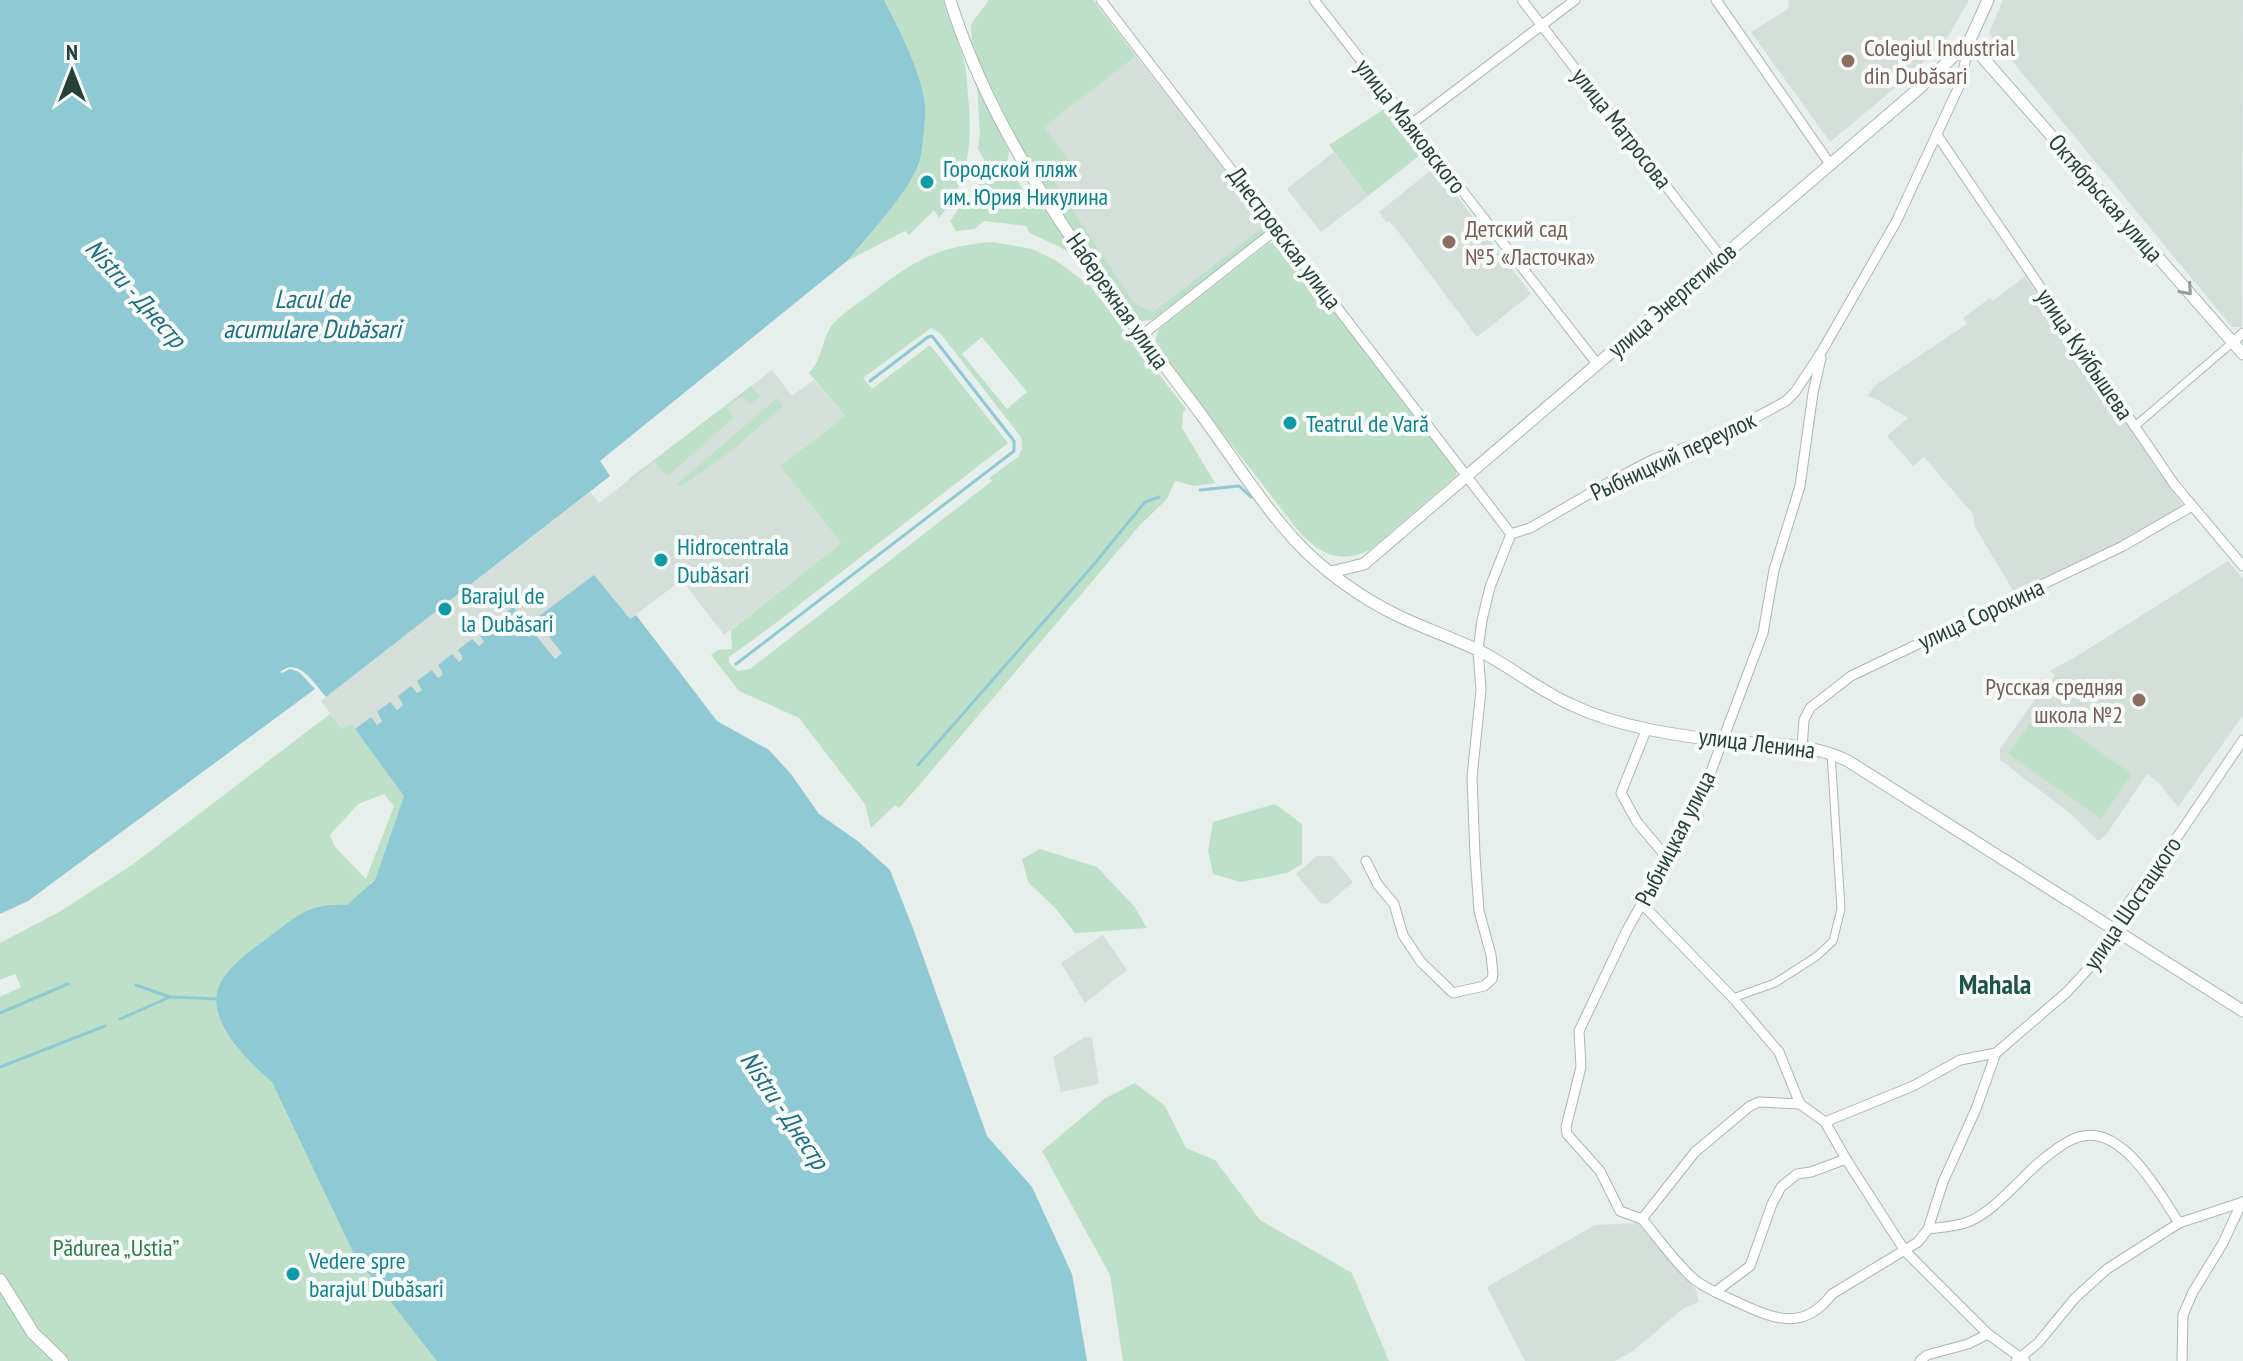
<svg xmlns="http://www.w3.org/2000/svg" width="2243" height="1361" font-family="'PT Sans Narrow',sans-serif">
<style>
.built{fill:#d4dfda}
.green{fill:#bfe0c8;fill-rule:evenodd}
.water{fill:#8ec9d4}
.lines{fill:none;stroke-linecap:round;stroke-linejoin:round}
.stream{stroke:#8ec9d4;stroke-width:3}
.pedestrian-casing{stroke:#a8b8b2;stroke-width:9}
.minor-casing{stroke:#a8b8b2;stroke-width:11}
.tertiary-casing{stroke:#a8b8b2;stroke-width:13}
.secondary-casing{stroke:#a4bbb3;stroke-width:14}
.pedestrian{stroke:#fff;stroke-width:7}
.minor{stroke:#fff;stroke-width:9}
.tertiary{stroke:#fff;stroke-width:11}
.secondary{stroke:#fff;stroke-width:12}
.oneway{stroke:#92a09c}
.education-dot{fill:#8d6e63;stroke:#f7fbf9;stroke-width:3}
.culture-dot{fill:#0f9aa8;stroke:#f7fbf9;stroke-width:3}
.labels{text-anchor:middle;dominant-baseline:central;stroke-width:8;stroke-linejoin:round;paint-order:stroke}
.education-label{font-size:24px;fill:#785e54;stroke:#f7fbf9;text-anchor:start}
.street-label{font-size:24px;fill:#24423a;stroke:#f7fbf9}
.culture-label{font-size:24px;fill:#0d838f;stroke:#f7fbf9;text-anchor:start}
.park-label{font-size:24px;fill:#2d7a4b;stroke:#f7fbf9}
.water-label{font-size:26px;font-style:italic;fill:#1c6f80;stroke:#f7fbf9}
.quarter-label{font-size:28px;font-weight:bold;fill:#1f5548;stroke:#f7fbf9}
</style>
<rect width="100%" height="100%" fill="#e6efeb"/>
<g class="built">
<path d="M1789,0H1969L1949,35L1914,72L1830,142L1751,32L1788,9Z"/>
<path d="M2003,0H2243L2242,327H2232L1989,33Z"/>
<path d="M1136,56L1264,221L1263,227L1153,312L1135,304L1053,179L1044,126Z"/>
<path d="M1334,152L1368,196L1321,232L1287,189Z"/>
<path d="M1435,167L1531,294L1477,337L1397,230L1389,221L1386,222L1379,212Z"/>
<path d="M2025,276L2184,507L2125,542L2014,592L1975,527L1973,514L1924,457L1913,466L1887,436L1908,418L1878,400L1867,396L1876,385L1967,324L1963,318L1990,298L1993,301Z"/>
<path d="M772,370L792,396L814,380L845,416L780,466L841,543L724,635L682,580L630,619L562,653L554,659L513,608L499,618L504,627L499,630L480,633L484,642L478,647L459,650L463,658L458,662L438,665L443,674L438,678L418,682L423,690L417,694L398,697L403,705L396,710L377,713L382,721L377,725L371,717L355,729L351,723L342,729L321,701L326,697L590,492L599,503Z"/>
<path d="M2228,561L2243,579V715L2178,807L2160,784L2147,774L2106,835L2098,841L2070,813L2000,760V749L2045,685L2048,686L2055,675L2049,671L2077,656Z"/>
<path d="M1317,856H1331L1353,882L1327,904L1320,903L1296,874Z"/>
<path d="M1103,935L1127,970L1085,1003L1061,963Z"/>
<path d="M1085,1037L1092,1038L1099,1084L1061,1092L1053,1057Z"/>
<path d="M1639,1223L1696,1290L1699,1302L1684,1308L1633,1351L1615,1361H1525L1487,1287L1595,1225Z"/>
</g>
<g class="green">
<path d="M884,0H943C949,22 960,43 965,65C967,75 967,86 968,96C973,141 969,183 939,218L934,210L909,235L905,231L847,261C867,237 912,189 920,160C923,149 926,115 925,104C921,71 899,29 884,0Z"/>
<path d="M989,0H1093L1136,56L1044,127L1072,165L1053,179L1135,304L1153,312L1263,227L1264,233L1154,319C1144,322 1138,322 1130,315L1010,134L989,89L972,42L971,24Z"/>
<path d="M977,86L1009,151L1007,163L1033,206L1048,212L1081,260L1060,247L1030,233L1026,226L984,221L975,229L956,231L950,221L962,204L974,200L985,161L978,149L980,133Z"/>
<path d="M1387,107L1424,152L1368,196L1329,145Z"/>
<path d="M993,242L1032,249L1057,261L1090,286L1186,409L1183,412L1182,428L1215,483L1194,486L1175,481L1167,499L1140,525L915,790L899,808L895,805L871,828L865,804L799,718L739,691L711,655L718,650L732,649L731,630L841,543L780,466L845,416L809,373C824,357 822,335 834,323C843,313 857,304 868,296C912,262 936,246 993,242ZM931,328L940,333L1021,437L1022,449L1018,457L989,478L992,481L750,669L738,671L729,663V657L768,629L1008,443L930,345L872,389L863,378ZM982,337L1027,392L1007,409L962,354Z"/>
<path d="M1269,243H1281L1457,468L1456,476L1370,550C1338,565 1318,553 1297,529L1156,347V338L1159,329Z"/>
<path d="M751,386L760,397L750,404L742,395L727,408L734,417L668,476L662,472L655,461L631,480L629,479Z"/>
<path d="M777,398L783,406L736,447L682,486L676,485Z"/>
<path d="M2040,710L2132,774L2101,819L2008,754Z"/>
<path d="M330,714L342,729L351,723L404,796L375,880L370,883L749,1361H0V997L21,987L15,974L0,980V943L59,912L132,865ZM384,794L394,806L366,879L335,847L330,835L358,804Z"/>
<path d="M1275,804L1302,824V864L1287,873L1241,882L1213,874L1208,851L1213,822Z"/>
<path d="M1040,849L1097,867L1134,906L1147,928L1075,933L1056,909L1028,882L1022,859Z"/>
<path d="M1135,1083L1165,1106L1186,1148L1215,1160L1260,1220L1352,1273L1389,1361H1123L1110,1275L1042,1151L1104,1099Z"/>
</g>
<g class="water">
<path d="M0,0H884C899,29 921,71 925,104C926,115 923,149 920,160C912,189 867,237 847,261L600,461L610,476L326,697C315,684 298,656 280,672L282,673L290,669L299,672L315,689L28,901L0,914Z"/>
<path d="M594,575L630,619L636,615L717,721L769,750L791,774L819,814L859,842L890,870L914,931L987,1136L1032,1187L1072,1274L1087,1361H437L355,1256L272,1082C249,1062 203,1019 220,984C230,964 252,950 269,937C298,915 309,903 347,905L375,880L404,796L355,729L371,717L377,725L382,721L377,712L390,702L397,710L403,705L398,696L411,686L417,693L422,690L417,681L432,670L438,678L443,674L438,665L452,654L459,662L463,658L458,650L472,639L479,646L484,642L479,634L493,623L499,630L503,627L499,618L513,607L555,659L562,653L535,619Z"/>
</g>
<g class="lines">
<g class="stream">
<path d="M1200,490L1239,486L1251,497"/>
<path d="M736,664L1014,451V441L932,336L928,337L870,381"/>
<path d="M918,765L1090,569L1145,502L1159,497"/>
<path d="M136,985L170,997"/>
<path d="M0,1013L68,984"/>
<path d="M120,1019L170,997L219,999"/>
<path d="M0,1067L105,1026"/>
</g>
<g class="pedestrian-casing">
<g id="pedestrian">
<path d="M2134,427L2233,342"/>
<path d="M1733,998L1775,983L1817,956L1833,941L1841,909L1831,753"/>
</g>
</g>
<g class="minor-casing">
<g id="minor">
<path d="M1101,0L1511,534"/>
<path d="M1314,0L1598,365"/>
<path d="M1522,0L1721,257"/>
<path d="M1716,0L1830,164"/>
<path d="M1410,125L1575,0"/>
<path d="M1937,135L2174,484L2243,566"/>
<path d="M1141,336L1277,229"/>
<path d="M2233,342L2243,333"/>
<path d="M1647,728L1621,793L1637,822L1668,859"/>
<path d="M1802,748L1804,720L1810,708L1851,676L2123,546L2192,506"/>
<path d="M1366,861L1378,885L1394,904L1403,935L1421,962L1453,993L1484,986L1492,979L1493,974L1491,955L1479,911L1475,855L1472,777L1481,690L1478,650L1482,620L1490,587L1511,534L1530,528L1608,483L1654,459L1731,431L1786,401L1795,392L1822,351L1896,222L1961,82L1969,42"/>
<path d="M1642,904L1733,998L1779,1052L1800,1104L1825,1122L1846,1159L1905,1251L1988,1334L2025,1361"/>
<path d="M1825,1122L1913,1086L1960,1060L1996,1053L2067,992L2101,955L2124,909L2180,833L2243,740"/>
<path d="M1642,1219L1620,1211L1600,1171L1567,1134L1566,1127L1581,1067L1579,1031L1627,930L1701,798L1763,633L1774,570L1800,486L1813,393L1821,358"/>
<path d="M1642,1219C1659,1239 1675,1263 1695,1280C1708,1290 1724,1296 1739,1303C1776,1320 1804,1331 1832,1294L1918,1242L1928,1229L1943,1182L1976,1109L1996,1053"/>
<path d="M1642,1219L1695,1152L1750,1106L1759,1102L1800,1104"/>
<path d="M1928,1229C1940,1227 1953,1227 1965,1223C1987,1216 2006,1194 2023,1178C2035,1165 2066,1138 2083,1136C2125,1128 2160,1194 2179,1223"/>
<path d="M1715,1292L1750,1266L1772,1204L1781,1187L1797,1174L1811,1172L1846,1159"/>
<path d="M1920,1361L1927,1355L1968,1344L1988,1334"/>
<path d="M2016,1361L2038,1343L2075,1298L2107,1269L2179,1223L2243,1202"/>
<path d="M2182,1361L2183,1315L2193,1292L2223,1243L2242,1202"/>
</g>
</g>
<g class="tertiary-casing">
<g id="tertiary">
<path d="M950,0C999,157 1106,287 1203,417C1236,462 1274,524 1315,560C1342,584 1372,604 1405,619C1429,630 1455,639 1480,651C1511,667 1540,691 1572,705C1618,727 1674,735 1724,741C1766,745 1810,742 1848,761L2243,1011"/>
<path d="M1969,42L2243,354"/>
<path d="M1331,572L1364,564L1916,91L1969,42L1988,0"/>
</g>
</g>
<g class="secondary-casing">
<path id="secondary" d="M0,1280L33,1333L62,1361"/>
</g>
<use href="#pedestrian" class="pedestrian"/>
<use href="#minor" class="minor"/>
<use href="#tertiary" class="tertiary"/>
<use href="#secondary" class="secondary"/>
</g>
<defs><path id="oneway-chevron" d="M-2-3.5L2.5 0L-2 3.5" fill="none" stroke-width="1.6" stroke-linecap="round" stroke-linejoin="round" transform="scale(2)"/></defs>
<use class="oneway" href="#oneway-chevron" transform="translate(2187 290) rotate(49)"/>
<g class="education-dot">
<circle cx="1848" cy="61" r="8"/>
<circle cx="1449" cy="242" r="8"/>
<circle cx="2139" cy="700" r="8"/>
</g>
<g class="culture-dot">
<circle cx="927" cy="182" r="8"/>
<circle cx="1290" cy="423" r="8"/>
<circle cx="661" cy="560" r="8"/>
<circle cx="445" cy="609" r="8"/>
<circle cx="293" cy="1274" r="8"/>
</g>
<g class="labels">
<g class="education-label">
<text x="1864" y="47">Colegiul Industrial<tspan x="1864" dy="28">din Dubăsari</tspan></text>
<text x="1465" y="228">Детский сад<tspan x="1465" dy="28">№5 «Ласточка»</tspan></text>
<text x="2123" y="686" text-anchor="end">Русская средняя<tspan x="2123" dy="28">школа №2</tspan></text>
</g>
<g class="street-label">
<text transform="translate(1411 126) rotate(52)">улица Маяковского</text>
<text transform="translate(1622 128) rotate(52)">улица Матросова</text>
<text transform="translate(2106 198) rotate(49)">Октябрьская улица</text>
<text transform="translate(1285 238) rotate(53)">Днестровская улица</text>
<text transform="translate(1672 300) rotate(-41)">улица Энергетиков</text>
<text transform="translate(1118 301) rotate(55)">Набережная улица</text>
<text transform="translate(2085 354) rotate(56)">улица Куйбышева</text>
<text transform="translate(1673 456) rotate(-25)">Рыбницкий переулок</text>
<text transform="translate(1981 614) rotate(-25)">улица Сорокина</text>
<text transform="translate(1757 743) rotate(7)">улица Ленина</text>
<text transform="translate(1675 838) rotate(-63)">Рыбницкая улица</text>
<text transform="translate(2132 903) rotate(-56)">улица Шостацкого</text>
</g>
<g class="culture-label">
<text x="943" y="168">Городской пляж<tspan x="943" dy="28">им. Юрия Никулина</tspan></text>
<text x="1306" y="423">Teatrul de Vară</text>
<text x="677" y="546">Hidrocentrala<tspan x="677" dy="28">Dubăsari</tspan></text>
<text x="461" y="595">Barajul de<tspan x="461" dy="28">la Dubăsari</tspan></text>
<text x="309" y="1260">Vedere spre<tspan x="309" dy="28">barajul Dubăsari</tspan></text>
</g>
<g class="park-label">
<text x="116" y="1247">Pădurea „Ustia”</text>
</g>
<g class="water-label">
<text transform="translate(136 293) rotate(48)">Nistru - Днестр</text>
<text x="312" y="298">Lacul de<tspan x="312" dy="30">acumulare Dubăsari</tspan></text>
<text transform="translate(785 1110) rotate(56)">Nistru - Днестр</text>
</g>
<g class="quarter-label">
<text x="1995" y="983">Mahala</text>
</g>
</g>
<g transform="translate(72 72)" stroke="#f7fbf9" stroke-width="6" paint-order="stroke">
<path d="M0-6L14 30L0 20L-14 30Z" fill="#24423a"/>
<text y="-12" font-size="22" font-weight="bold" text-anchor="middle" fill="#24423a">N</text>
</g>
</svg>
